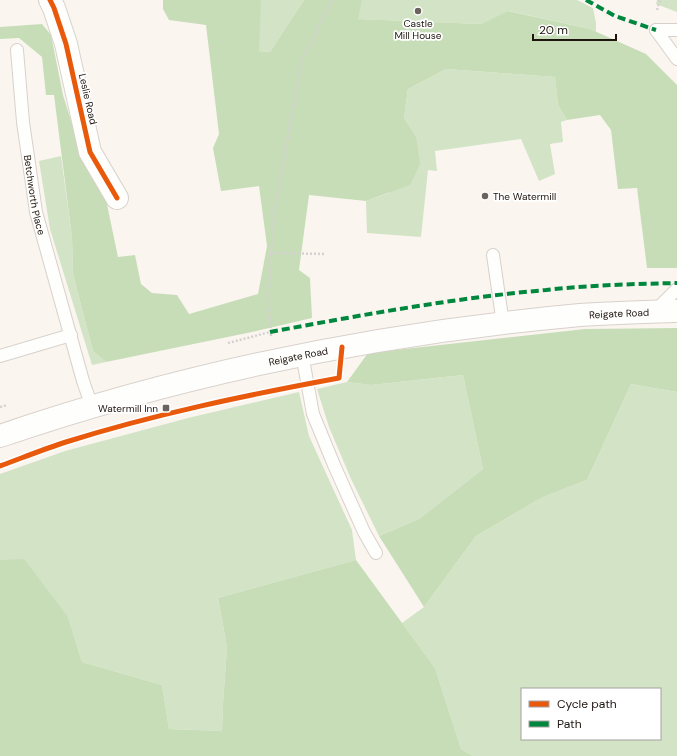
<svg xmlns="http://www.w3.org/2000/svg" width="677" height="756" font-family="'DM Sans',sans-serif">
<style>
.green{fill:#d2e4c5;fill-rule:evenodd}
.forest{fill:#c7ddb8}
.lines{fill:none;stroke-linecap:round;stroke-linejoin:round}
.lane-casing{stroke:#d8d1cb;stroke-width:14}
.street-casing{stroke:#d8d1cb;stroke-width:24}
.primary-casing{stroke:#d8d1cb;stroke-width:24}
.path{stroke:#d4d1d0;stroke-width:2.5;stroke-dasharray:2 2;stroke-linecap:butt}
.lane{stroke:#fefefd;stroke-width:12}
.street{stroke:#fefefd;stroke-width:22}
.primary{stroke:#fefefd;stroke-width:22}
.quiet{stroke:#00873e;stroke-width:4;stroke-dasharray:8 4;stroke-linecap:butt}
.cycleway-casing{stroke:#fff;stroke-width:8}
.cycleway{stroke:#e8590c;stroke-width:5}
.poi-dot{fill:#6b635d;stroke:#fff;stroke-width:1.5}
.labels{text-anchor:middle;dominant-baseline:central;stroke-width:3.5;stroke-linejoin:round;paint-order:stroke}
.poi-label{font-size:10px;fill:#1e140e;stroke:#fff}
.street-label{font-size:10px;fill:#1e140e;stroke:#fff}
</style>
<rect width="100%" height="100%" fill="#fbf5f0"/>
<g class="green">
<path d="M227,0H304L270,52L227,47Z"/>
<path d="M362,0H577L593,8L596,23V32L590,29L509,11L481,24L357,19Z"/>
<path d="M657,0H677V12L656,4Z"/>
<path d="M446,69L555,77L558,105L567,120L561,122L563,142L550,144L555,174L539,181L521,139L435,151L437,171L428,170L421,237L367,233L366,201L389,193L416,136L404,118L408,89Z"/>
<path d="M61,156L72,237L73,274L93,351L106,362L92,365L50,229L39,161Z"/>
<path d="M463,375L483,469L419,519L379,536L351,479L329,427L317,389L347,382L371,385Z"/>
<path d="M631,384L677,392V756H473L461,749L435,668L402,623L424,607L476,536L543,497L587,480ZM522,689H660V739H522Z"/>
<path d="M299,392L309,436L352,530L356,560L218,598L227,647L223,703L222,731L169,729L162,685L82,662L68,617L0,560V474L65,451L188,418Z"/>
</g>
<g class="forest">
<path d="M163,0H261L259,51L270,52L304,0H362L358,19L481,24L508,11L590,29L646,54L677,85V268H647L637,188L618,189L611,130L600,115L567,120L558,105L555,77L446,69L408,89L404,118L416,136L420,164L410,185L366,201L309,195L299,270L310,278L312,318L252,332L106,362L93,351L73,274L72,237L54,95H46L42,57L19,38L0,39V27L42,24L51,35L63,95L83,159L104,190L118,257L135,255L141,284L152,293L177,295L189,314L258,294L267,246L259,186L221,191L213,148L219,134L206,25L169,20L163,9Z"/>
<path d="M677,328V392L631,384L587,480L543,497L476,536L424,607L379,536L419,519L483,469L463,375L371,385L347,382L368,353L585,329Z"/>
<path d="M24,559L68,617L82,662L162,685L169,729L222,731L223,703L227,647L218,598L356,560L435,668L461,749L473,756H0V560Z"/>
</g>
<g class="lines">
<g class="lane-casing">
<g id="lane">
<path d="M656,30L677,59"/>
<path d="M656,30H677"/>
<path id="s1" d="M17,50L23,122L36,212L83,381L92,407"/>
<path d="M493,255L503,324"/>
<path d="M654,312L677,289"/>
<path d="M302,354L313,414L334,465L364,532L376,553"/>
<path d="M0,356L71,335"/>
</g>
</g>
<g class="street-casing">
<path id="street" d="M50,0L54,8L66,44L90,152L117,198"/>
</g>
<g class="primary-casing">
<g id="primary">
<path id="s2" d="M0,436C187,372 383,333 580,315C612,313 645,312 677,311"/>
</g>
</g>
<g class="path">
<path d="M657,10L660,0"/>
<path d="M270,253L325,254"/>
<path d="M271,336L268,300L274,215L301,63L332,0"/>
<path d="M228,343L270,332"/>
<path d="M0,407L7,405"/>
</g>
<use href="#lane" class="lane"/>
<use href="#street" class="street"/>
<use href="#primary" class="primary"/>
<g class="quiet">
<path d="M586,0L615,16L656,30"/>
<path d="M270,332C362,315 454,298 546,290C590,285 634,284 677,283"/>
</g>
<g class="cycleway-casing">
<g id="cycleway">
<path d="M50,0L54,8L66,44L90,152L117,198"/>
<path d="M0,466C22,458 44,449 66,442C155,414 247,395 339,378L342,347"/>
</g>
</g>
<use href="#cycleway" class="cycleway"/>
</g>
<g class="poi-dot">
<circle cx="418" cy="11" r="4"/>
<circle cx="485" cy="196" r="4"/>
<rect x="162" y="404" width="8" height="8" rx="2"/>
</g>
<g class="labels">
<g class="poi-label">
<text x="418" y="23">Castle<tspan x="418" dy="12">Mill House</tspan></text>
<text x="493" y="196" text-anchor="start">The Watermill</text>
<text x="158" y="408" text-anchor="end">Watermill Inn</text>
</g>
<g class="street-label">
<text transform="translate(88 99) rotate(77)">Leslie Road</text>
<text stroke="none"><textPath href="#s1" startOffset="146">Betchworth Place</textPath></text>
<text stroke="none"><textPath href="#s2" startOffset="633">Reigate Road</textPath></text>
<text stroke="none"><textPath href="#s2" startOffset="309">Reigate Road</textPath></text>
</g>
</g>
<rect x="521" y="688" width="140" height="52" fill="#ffffff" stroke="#a5a19f"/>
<rect x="529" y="701" width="20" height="6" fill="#e8590c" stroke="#a5a19f"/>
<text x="557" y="708" font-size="12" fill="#1e140e">Cycle path</text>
<rect x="529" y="721" width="20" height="6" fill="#00873e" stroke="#a5a19f"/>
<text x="557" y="728" font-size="12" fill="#1e140e">Path</text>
<path d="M533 34v6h83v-6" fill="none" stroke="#1e140e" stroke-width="2"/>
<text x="539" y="34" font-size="12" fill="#1e140e" stroke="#ffffff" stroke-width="3" paint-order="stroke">20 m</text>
</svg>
